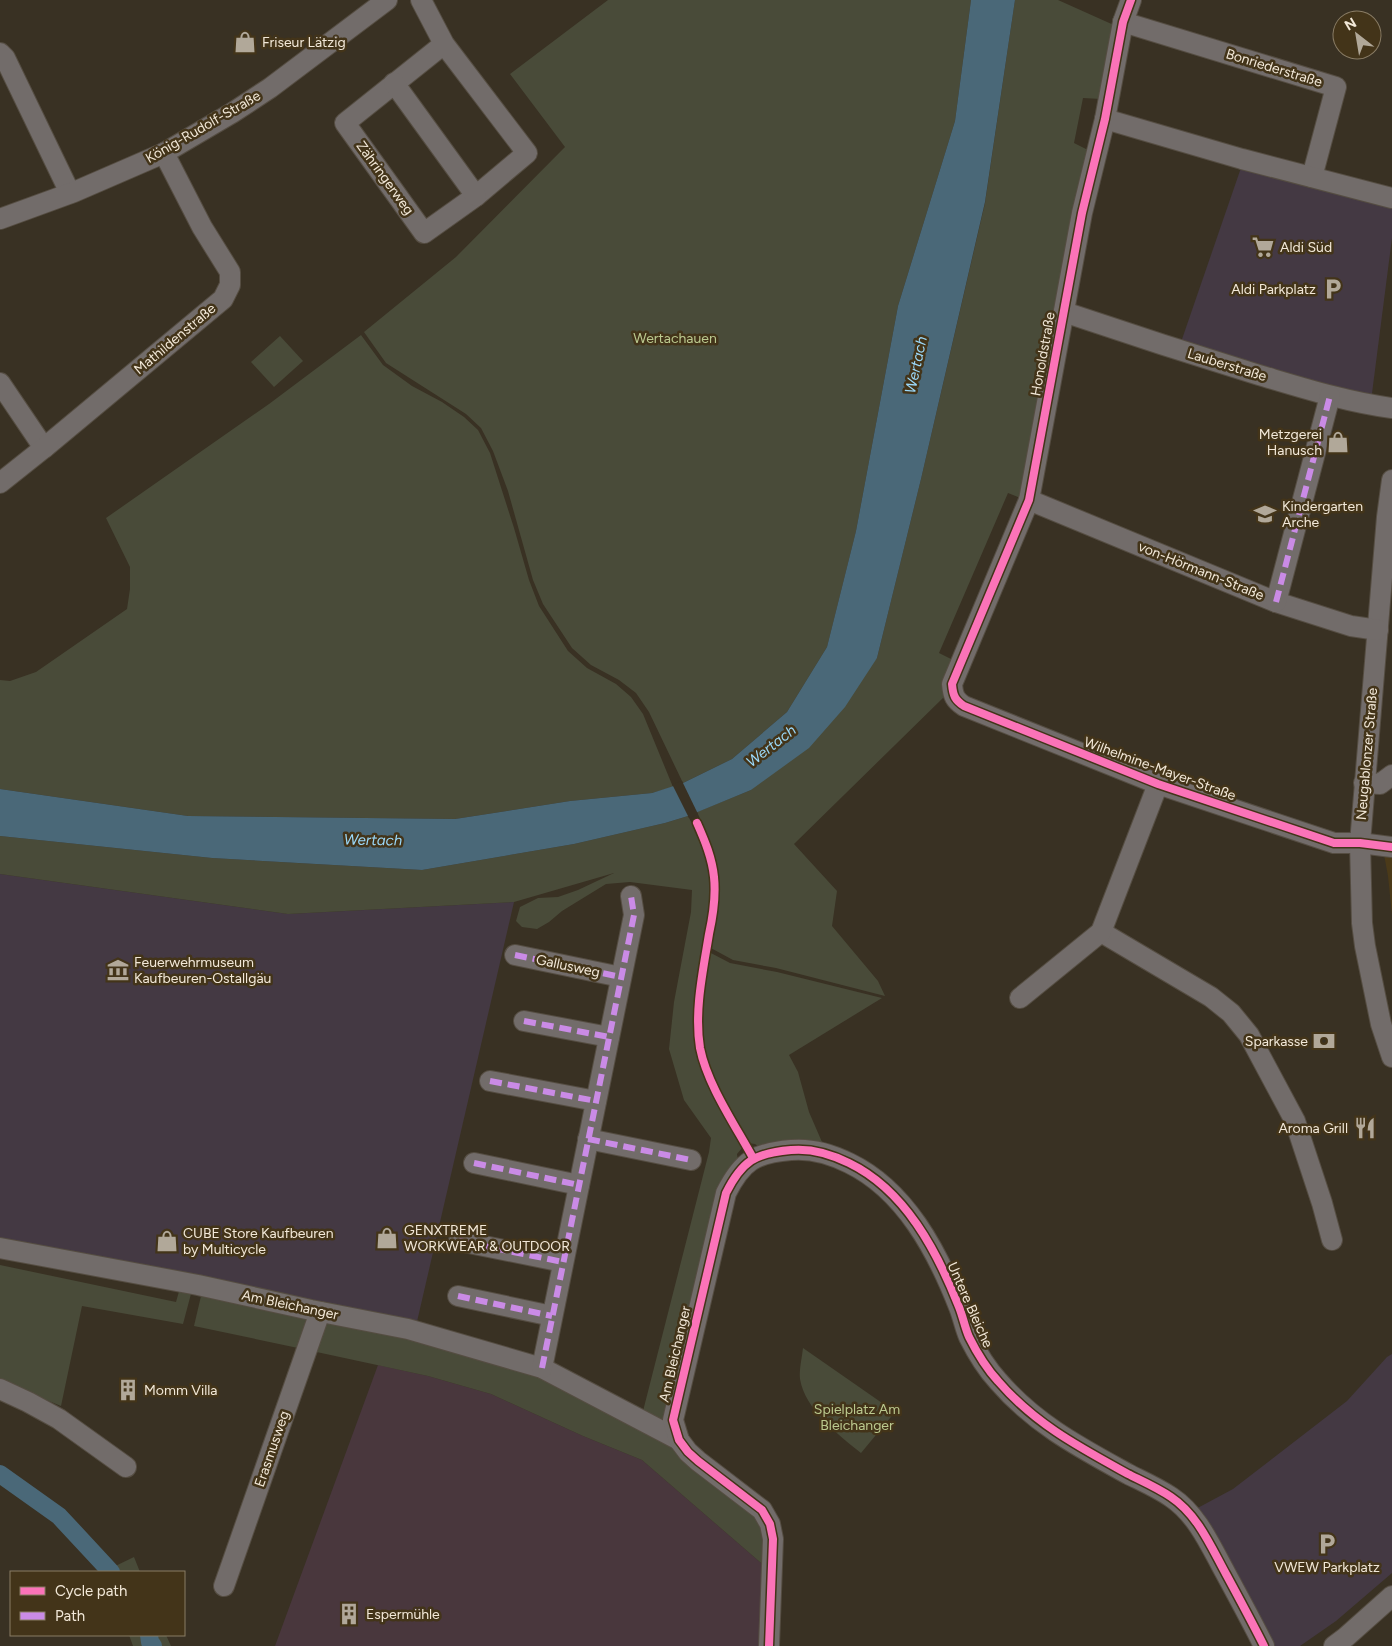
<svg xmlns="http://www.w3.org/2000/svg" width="1392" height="1646" font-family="Figtree,sans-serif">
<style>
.commercial{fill:#443943}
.industrial{fill:#49373d}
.built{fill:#4b3a19}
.green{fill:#494b39}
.water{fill:#4a6878}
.pier{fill:#393123}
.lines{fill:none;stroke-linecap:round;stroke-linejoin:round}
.canal{stroke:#4a6878;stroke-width:18}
.minor-casing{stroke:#554d42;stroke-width:22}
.minor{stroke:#726c6a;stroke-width:20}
.quiet{stroke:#ca8be6;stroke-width:6;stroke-dasharray:12 6;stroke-linecap:butt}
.cycleway-casing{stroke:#433419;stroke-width:11}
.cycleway{stroke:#fb73b8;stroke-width:8}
.labels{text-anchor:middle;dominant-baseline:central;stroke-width:5;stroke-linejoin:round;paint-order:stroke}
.poi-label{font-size:14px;fill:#f2e8d8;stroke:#433419;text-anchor:start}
.street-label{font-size:14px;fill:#f2e8d8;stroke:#433419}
.park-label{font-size:14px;fill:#bbc98f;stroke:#433419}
.water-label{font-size:15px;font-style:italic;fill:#9bd9fa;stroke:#433419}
</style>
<rect width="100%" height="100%" fill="#393123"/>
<g class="commercial">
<path d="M1243,162L1392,202V238L1371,401L1180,345Z"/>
<path d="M0,874L288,914L514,902L416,1326L0,1242Z"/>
<path d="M1392,1354V1573L1336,1621L1300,1646H1269L1192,1511L1233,1489L1347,1401L1387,1357Z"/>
</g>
<path class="industrial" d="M378,1365L428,1376L491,1394L583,1436L642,1460L768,1569L765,1646H275Z"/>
<path class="built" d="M1383,849L1392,851V915L1388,876Z"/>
<g class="green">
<path d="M608,0H971L955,121L898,306L856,531L827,647L787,712L732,759L683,783L649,712L636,693L619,680L591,665L572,648L543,604L533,580L508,491L493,451L481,428L466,414L386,363L364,332L456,257L565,147L510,74Z"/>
<path d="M1015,0H1058L1116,26L1101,99L1083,98L1074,143L1088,150L1023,499L1008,493L939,653L955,661L945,696L794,844L837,891L832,926L878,981L885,996L776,968L733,960L709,947C713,926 720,898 718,878C715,855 707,832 697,812L751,790L877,658L921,479L985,203Z"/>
<path d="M361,335L383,365L412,386L442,402L464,417L478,430L490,453L514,528L529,580L539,606L568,651L587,668L616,684L631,697L643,714L673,787L652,793L570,801L455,819L188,816L0,789V680L10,681L36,672L127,609L130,589V567L106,518L269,404Z"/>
<path d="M280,336L303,361L274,387L251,362Z"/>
<path d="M688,816C699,837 707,852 711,876C714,893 710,913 707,929C701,968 691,1008 696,1047C701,1083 725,1116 742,1148L737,1154L738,1162L670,1429L642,1415L709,1152L711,1138L684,1100L669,1049L674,1002L691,912L692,890L630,882L606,884L562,911L549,922L537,929L522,927L516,921L520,907L538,898L558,897L578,890L614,873L514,902L288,914L0,874V836L212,858L422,870L574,844L665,823Z"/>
<path d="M709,952L730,963L777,972L882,998L789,1055L798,1072L809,1112L825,1149H762L755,1144L748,1143C732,1113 710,1081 703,1047C697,1015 704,983 709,952Z"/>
<path d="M0,1265L176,1302L180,1288L192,1290L183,1324L82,1306L61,1406L0,1381Z"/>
<path d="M201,1296L308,1317L298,1348L194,1326Z"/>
<path d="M324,1317L539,1372L673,1443L758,1513L768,1569L642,1460L583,1436L491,1394L428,1376L312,1351Z"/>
<path d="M803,1348L895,1412L861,1453C839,1435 805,1410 800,1379C799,1370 802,1357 803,1348Z"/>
<path d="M134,1557L140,1572H105V1571Z"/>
<path d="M129,1635H166L171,1646H133Z"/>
</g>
<path class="water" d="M971,0H1015L985,202L921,479L877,658L845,707L809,748L751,790L688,816L665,823L574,844L422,870L212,858L0,836V789L188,816L455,819L570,801L652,793L683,783L732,759L787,712L827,647L856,531L898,306L955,121Z"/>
<path class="pier" d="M682,781L698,814L689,818L672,784Z"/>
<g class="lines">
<g class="canal">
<path d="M0,1474L59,1516L111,1572"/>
<path d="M149,1635L150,1642L153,1646"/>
</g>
<g class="minor-casing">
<g id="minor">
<path d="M421,0L444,44L527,153L476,196L424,233L345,123L444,44"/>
<path d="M1131,0L1123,22L1105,119L1082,213L1029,500L952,684C953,696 955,700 964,706L1158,784L1334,843H1360L1392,847"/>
<path d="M1123,22L1336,87L1312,177"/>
<path d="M0,53L5,58L70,193"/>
<path d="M394,83L476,196"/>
<path d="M1105,119L1242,159L1392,198"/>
<path d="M0,219L74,192L164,153L232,113L270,88L387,0"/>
<path d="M1064,312C1129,334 1194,355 1259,375C1303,388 1347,402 1392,408"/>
<path d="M0,383L44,448"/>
<path d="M1392,480L1387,517L1360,843L1362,923L1365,946L1381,1024L1392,1057"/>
<path d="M0,483L44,448L223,299L230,285V272L202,227L164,153"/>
<path d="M1029,500L1276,602L1351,626L1378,630"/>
<path d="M1276,602L1330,396"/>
<path d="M1364,783L1380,784L1392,775"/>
<path d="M1101,932L1211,997L1231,1013L1249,1035L1295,1121L1322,1203L1332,1240"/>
<path d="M515,955L621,977"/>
<path d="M1020,998L1101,932L1158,784"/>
<path d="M524,1021L609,1037"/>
<path d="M490,1081L596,1101"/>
<path d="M588,1139L691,1160"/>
<path d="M474,1163L579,1185"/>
<path d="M459,1241L563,1262"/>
<path d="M0,1248L198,1285L311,1310L408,1329L542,1368L679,1440"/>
<path d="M458,1296L552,1316"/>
<path d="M542,1368L634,915L631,896"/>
<path d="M0,1389L28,1402L59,1419L126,1467"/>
<path d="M224,1586L320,1312"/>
<path d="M769,1646L773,1539L770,1524L762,1510L698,1461L688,1452L679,1440L673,1420L726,1193C742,1161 755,1153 791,1150C812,1148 831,1154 849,1163C905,1190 937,1251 959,1307C963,1317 965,1328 969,1337C977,1353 986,1368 998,1381C1035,1424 1079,1447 1128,1474C1142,1481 1158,1488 1171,1497C1198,1515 1211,1547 1226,1574C1239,1598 1252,1622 1264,1646"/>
<path d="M1334,1646L1346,1637L1392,1596"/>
</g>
</g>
<use href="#minor" class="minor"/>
<g class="quiet">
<path d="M1276,602L1330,396"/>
<path d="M515,955L621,977"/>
<path d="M524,1021L609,1037"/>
<path d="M490,1081L596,1101"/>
<path d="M588,1139L691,1160"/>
<path d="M474,1163L579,1185"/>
<path d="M459,1241L563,1262"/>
<path d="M458,1296L552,1316"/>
<path d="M542,1368L634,915L631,896"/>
</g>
<g class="cycleway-casing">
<g id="cycleway">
<path d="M1131,0L1123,22L1105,119L1082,213L1029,500L952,684C953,696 955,700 964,706L1158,784L1334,843H1360L1392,847"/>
<path d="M697,823C705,841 712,858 714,877C716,896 713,916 709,934C703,971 694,1011 700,1048C707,1084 735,1125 753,1158"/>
<path d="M769,1646L773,1539L770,1524L762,1510L698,1461L688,1452L679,1440L673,1420L726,1193C742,1161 755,1153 791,1150C812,1148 831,1154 849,1163C905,1190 937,1251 959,1307C963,1317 965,1328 969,1337C977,1353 986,1368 998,1381C1035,1424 1079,1447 1128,1474C1142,1481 1158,1488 1171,1497C1198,1515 1211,1547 1226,1574C1239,1598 1252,1622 1264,1646"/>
</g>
</g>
<use href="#cycleway" class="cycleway"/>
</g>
<defs>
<g id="shop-bare" transform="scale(1.725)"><path d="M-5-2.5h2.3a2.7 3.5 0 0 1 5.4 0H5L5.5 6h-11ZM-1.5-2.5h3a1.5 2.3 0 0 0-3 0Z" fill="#b1a899" stroke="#433419" stroke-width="2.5" paint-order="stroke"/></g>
<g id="supermarket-bare" transform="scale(1.725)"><path d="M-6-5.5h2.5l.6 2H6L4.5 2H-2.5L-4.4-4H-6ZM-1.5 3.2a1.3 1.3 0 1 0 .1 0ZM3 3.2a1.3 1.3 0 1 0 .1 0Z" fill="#b1a899" stroke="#433419" stroke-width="2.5" paint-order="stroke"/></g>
<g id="parking-bare" transform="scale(1.725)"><path d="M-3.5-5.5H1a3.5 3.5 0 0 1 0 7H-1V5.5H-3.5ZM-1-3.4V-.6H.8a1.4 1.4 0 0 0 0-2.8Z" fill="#b1a899" stroke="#433419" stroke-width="2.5" paint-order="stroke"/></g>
<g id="school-bare" transform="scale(1.725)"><path d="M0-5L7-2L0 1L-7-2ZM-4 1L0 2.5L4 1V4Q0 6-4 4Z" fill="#b1a899" stroke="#433419" stroke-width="2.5" paint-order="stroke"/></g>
<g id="museum-bare" transform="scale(1.725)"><path d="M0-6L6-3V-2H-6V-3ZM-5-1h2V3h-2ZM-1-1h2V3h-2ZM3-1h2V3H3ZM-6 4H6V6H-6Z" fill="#b1a899" stroke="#433419" stroke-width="2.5" paint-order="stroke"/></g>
<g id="bank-bare" transform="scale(1.725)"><path d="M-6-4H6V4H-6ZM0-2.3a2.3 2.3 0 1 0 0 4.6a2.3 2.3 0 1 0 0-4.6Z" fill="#b1a899" stroke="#433419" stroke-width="2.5" paint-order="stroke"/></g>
<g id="restaurant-bare" transform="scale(1.725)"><path d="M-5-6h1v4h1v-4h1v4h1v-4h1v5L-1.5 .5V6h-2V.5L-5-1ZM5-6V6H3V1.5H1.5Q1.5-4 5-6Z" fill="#b1a899" stroke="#433419" stroke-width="2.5" paint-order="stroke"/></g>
<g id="building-bare" transform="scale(1.725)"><path d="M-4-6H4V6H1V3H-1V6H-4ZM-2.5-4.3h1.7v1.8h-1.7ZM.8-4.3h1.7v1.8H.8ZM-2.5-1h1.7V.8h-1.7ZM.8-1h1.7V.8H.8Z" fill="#b1a899" stroke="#433419" stroke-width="2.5" paint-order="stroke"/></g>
</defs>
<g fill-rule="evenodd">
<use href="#shop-bare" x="245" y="42"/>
<use href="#supermarket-bare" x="1263" y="247"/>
<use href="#parking-bare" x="1333" y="289"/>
<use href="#shop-bare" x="1338" y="442"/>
<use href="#school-bare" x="1265" y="514"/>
<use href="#museum-bare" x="118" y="970"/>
<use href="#bank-bare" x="1324" y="1041"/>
<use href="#restaurant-bare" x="1365" y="1128"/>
<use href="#shop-bare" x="387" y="1238"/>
<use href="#shop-bare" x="167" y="1241"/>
<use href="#building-bare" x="128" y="1390"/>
<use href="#parking-bare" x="1327" y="1544"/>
<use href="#building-bare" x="349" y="1614"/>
</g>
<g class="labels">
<g class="poi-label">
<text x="262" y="42">Friseur Lätzig</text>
<text x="1280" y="247">Aldi Süd</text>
<text x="1316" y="289" text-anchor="end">Aldi Parkplatz</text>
<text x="1322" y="434" text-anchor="end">Metzgerei<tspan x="1322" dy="16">Hanusch</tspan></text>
<text x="1282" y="506">Kindergarten<tspan x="1282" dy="16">Arche</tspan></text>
<text x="134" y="962">Feuerwehrmuseum<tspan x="134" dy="16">Kaufbeuren-Ostallgäu</tspan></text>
<text x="1308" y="1041" text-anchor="end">Sparkasse</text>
<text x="1348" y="1128" text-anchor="end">Aroma Grill</text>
<text x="404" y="1230">GENXTREME<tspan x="404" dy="16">WORKWEAR &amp; OUTDOOR</tspan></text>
<text x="183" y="1233">CUBE Store Kaufbeuren<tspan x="183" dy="16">by Multicycle</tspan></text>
<text x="144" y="1390">Momm Villa</text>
<text x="1327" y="1567" text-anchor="middle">VWEW Parkplatz</text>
<text x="366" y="1614">Espermühle</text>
</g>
<g class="street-label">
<text transform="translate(1274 68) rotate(17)">Bonriederstraße</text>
<text transform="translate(203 127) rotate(-30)">König-Rudolf-Straße</text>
<text transform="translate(385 178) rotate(54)">Zähringerweg</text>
<text transform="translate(175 339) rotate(-40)">Mathildenstraße</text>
<text transform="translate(1043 354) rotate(-80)">Honoldstraße</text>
<text transform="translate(1227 365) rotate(17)">Lauberstraße</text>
<text transform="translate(1201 571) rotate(22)">von-Hörmann-Straße</text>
<text transform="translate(1367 754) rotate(-85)">Neugablonzer Straße</text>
<text transform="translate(1160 769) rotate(20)">Wilhelmine-Mayer-Straße</text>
<text transform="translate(568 966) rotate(12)">Gallusweg</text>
<text transform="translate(290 1305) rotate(12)">Am Bleichanger</text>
<text transform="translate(970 1305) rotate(66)">Untere Bleiche</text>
<text transform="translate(675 1354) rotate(-77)">Am Bleichanger</text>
<text transform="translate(272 1449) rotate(-71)">Erasmusweg</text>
</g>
<g class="park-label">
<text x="675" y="338">Wertachauen</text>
<text x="857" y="1409">Spielplatz Am<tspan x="857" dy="16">Bleichanger</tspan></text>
</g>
<g class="water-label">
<text transform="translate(916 365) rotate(-78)">Wertach</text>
<text transform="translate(771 746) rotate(-38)">Wertach</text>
<text transform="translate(373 840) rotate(1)">Wertach</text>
</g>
</g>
<rect x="10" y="1571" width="175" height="65" fill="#433419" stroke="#897c65"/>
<rect x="20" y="1587" width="25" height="8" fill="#fb73b8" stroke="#897c65"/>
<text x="55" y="1596" font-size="15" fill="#f2e8d8">Cycle path</text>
<rect x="20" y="1612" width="25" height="8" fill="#ca8be6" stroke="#897c65"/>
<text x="55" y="1621" font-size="15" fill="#f2e8d8">Path</text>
<g transform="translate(1357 35) rotate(329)"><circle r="24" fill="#433419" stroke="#897c65"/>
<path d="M0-4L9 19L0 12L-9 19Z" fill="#b1a899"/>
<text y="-8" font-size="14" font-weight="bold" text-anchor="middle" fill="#f2e8d8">N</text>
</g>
</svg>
